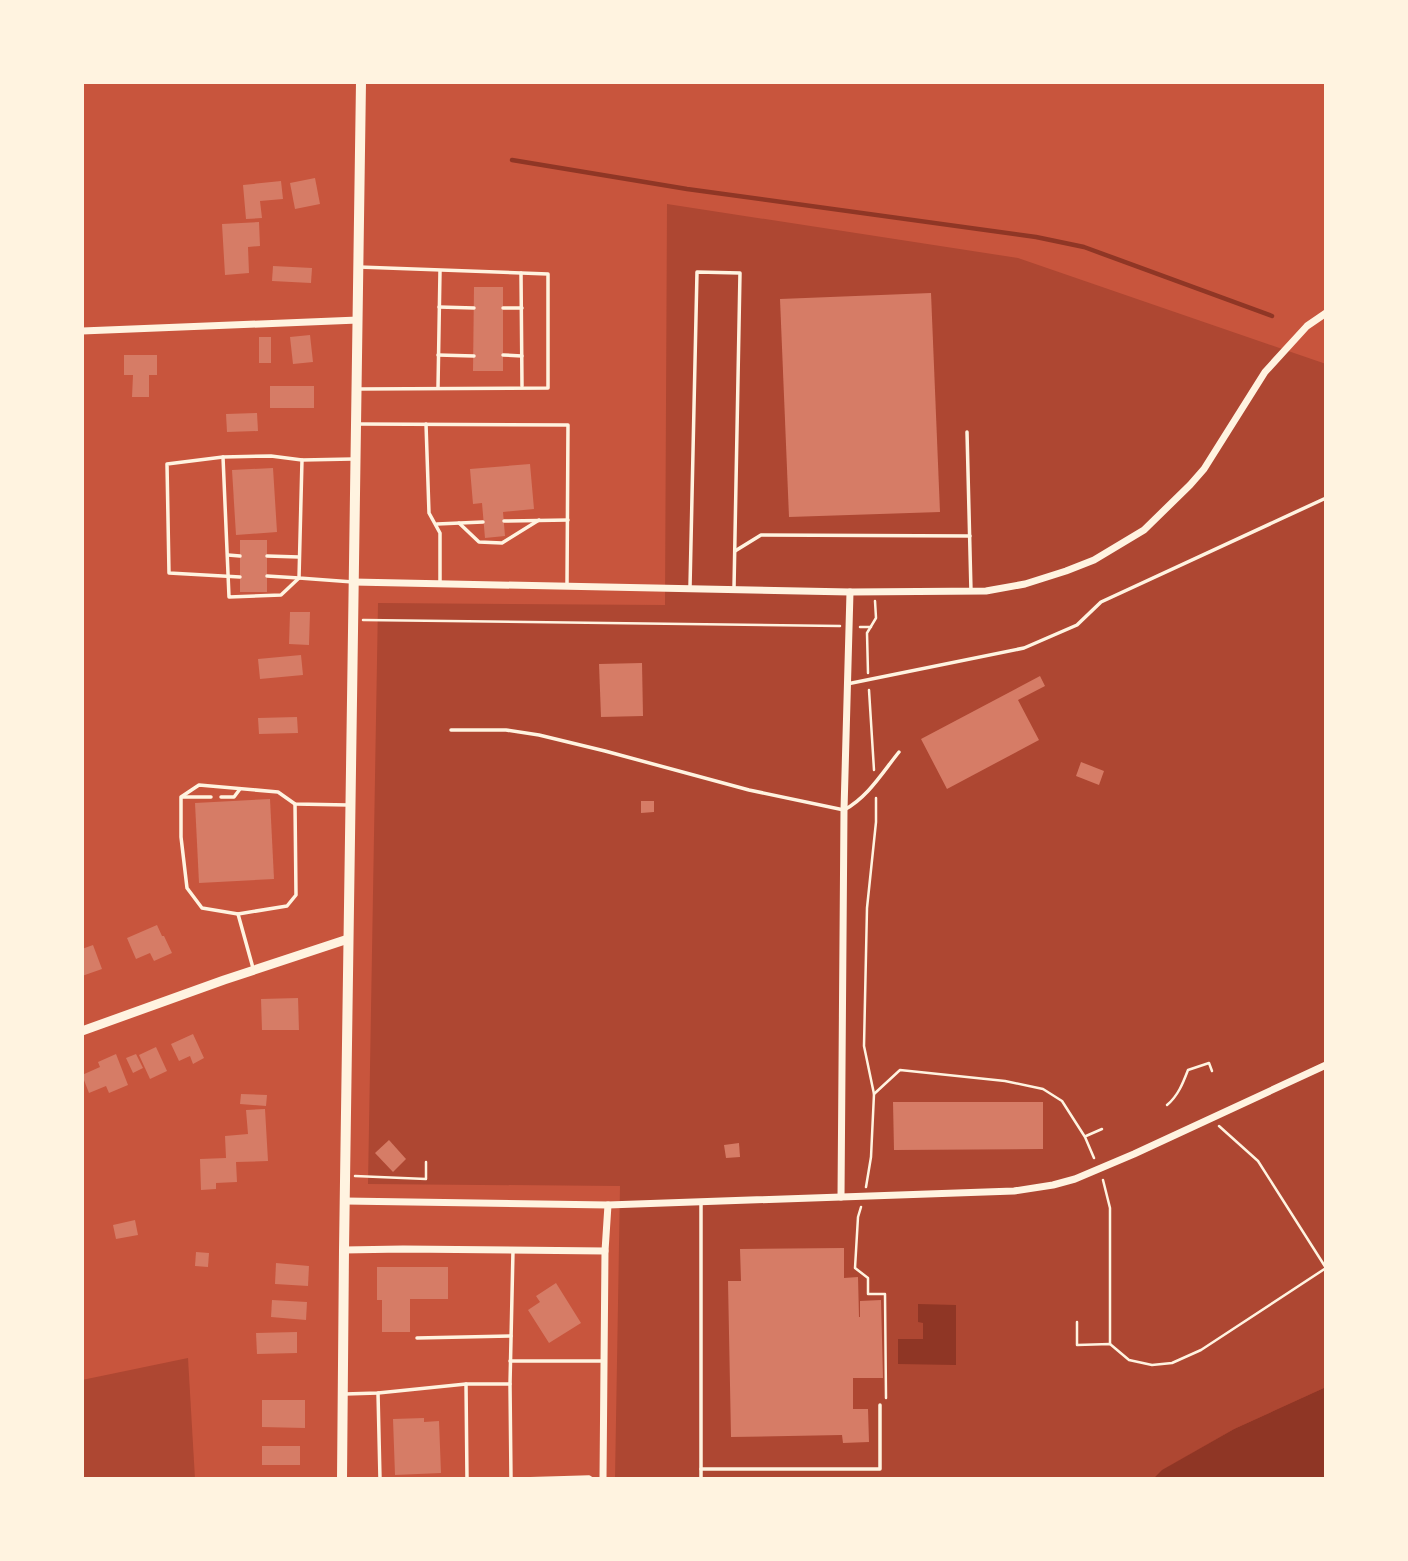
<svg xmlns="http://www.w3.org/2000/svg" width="1408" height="1561" font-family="'Crimson Pro',serif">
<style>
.green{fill:#ae4732}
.water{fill:#8f3625}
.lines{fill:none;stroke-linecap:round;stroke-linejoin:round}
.stream{stroke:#8f3625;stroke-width:4.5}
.building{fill:#d67c66}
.path{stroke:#fff3e0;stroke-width:2.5}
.service{stroke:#fff3e0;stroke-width:3.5}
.minor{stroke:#fff3e0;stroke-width:7}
.tertiary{stroke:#fff3e0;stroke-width:9}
.secondary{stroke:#fff3e0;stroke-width:10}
</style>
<rect width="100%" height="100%" fill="#c8553d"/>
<g class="green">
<path d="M667,204L1018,258L1326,364V1387L1234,1429L1163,1470L1153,1479H615L620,1186L368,1184L378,603L665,605Z"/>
<path d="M188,1358L195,1479H82V1380Z"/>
</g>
<g class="water">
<path d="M918,1304L956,1305V1365L898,1364V1339H923V1323L918,1322Z"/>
<path d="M1326,1387V1479H1153L1162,1470L1234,1429Z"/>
</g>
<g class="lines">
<path class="stream" d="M512,160L687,189L1036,237L1084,247L1272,316"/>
</g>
<g class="building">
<path d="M315,178L320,204L295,209L290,183Z"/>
<path d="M281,181L283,199L260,201L262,218L246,219L243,185Z"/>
<path d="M259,222L260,246L248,247L249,273L225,275L222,224Z"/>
<path d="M273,266L312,268L311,283L272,281Z"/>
<path d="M474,287H503V371H473Z"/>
<path d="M931,293L940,512L789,517L780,299Z"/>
<path d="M310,335L313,362L293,364L290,337Z"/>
<rect x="259" y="337" width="12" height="26"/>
<path d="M124,355H157V375H149V397H132L133,375H124Z"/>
<rect x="270" y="386" width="44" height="22"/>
<path d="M257,413L258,431L227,432L226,414Z"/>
<path d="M530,464L534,509L503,512L505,536L485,538L482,503L473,504L470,469Z"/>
<path d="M273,468L277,532L236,535L232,470Z"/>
<rect x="240" y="540" width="27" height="52"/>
<path d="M290,612H310L309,645L289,644Z"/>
<path d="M301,655L303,675L260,679L258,659Z"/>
<path d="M642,663L643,716L601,717L599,664Z"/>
<path d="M1040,676L1045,686L1018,700L1039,740L947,789L921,739Z"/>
<path d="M297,717L298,733L259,734L258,718Z"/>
<path d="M1081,762L1104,771L1099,785L1076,776Z"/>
<path d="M270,799L274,879L199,883L195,803Z"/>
<path d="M641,801H654V812L641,813Z"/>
<path d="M157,925L162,936H164L172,953L154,961L150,953L136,959L127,938Z"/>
<path d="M93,945L102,969L82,976V949Z"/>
<path d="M298,998L299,1030H262L261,999Z"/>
<path d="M193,1034L204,1058L193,1064L190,1056L179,1061L171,1044Z"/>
<path d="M156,1047L167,1071L150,1079L139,1055Z"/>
<path d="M116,1054L128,1085L109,1093L106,1086L89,1093L82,1075L100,1067L98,1062Z"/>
<path d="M136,1054L143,1068L133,1073L126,1058Z"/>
<path d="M241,1094L267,1095L266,1106L240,1104Z"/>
<path d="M893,1102H1043V1149L894,1150Z"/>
<path d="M265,1109L268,1161L236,1162L237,1182L216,1183V1189L201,1190L200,1159L226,1158L225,1136L248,1134L246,1110Z"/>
<path d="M389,1140L406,1159L393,1172L375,1153Z"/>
<path d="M739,1143L740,1157L726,1158L724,1145Z"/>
<path d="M135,1220L138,1235L116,1239L113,1225Z"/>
<path d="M844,1248V1278L858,1277L859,1317H860V1301L881,1300L883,1378H853V1409H868L869,1442L843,1443L842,1435L731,1437L728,1281H741L740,1249Z"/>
<path d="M196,1252L209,1253L208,1267L195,1266Z"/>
<path d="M276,1263L309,1266L308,1286L275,1284Z"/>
<path d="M377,1267H448V1299H410V1332H382V1300H377Z"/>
<path d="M556,1283L581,1323L549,1343L528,1310L540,1302L536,1296Z"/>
<path d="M272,1300L307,1302L306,1320L271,1317Z"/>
<path d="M297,1332V1353L257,1354L256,1333Z"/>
<path d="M262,1400H305V1428L262,1427Z"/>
<path d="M424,1418V1422L439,1421L441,1473L395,1475L393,1419Z"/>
<rect x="262" y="1446" width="38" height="19"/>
</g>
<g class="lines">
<g class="path">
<path d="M363,620L840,626"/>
<path d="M860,627H871"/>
<path d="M868,673L867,633L876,618L875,601"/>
<path d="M869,690L874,770"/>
<path d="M874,1094L864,1046L867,908L876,822V798"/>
<path d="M1167,1105C1178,1096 1183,1083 1188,1070L1209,1063L1212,1071"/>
<path d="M1219,1126L1258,1161L1326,1268"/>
<path d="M1086,1136L1102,1129"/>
<path d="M355,1176L426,1179V1162"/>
<path d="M1103,1180L1110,1208V1344"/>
<path d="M866,1187L871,1157L874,1094L900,1070L1005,1081L1043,1089L1062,1101L1085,1137L1094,1158"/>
<path d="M861,1207L858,1217L855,1268L868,1278V1294H885L886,1398"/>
<path d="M1077,1322V1345L1110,1344L1129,1360L1152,1365L1172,1363L1201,1350L1326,1268"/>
</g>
<g class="service">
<path d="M521,273L522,386"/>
<path d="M439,307L474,308"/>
<path d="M503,308H522"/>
<path d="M438,355L474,356"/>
<path d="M503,355L522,356"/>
<path d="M438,387L440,271"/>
<path d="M359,389L548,388V274L359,267"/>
<path d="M358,424L568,425L567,585"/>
<path d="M426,424L429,513L440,533V584"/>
<path d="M967,432L971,591"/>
<path d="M223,457L167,464L169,573L240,577"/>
<path d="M504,521L568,520"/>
<path d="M459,523L479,542L502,543L539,520"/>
<path d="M437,524L483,522"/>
<path d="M735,551L761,535L970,536"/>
<path d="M228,555L240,556"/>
<path d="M267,556L299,557"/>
<path d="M267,576L299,578"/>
<path d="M299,578L281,595L229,597L223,457L271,456L302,460"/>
<path d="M353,582L299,578L302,460L353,459"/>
<path d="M690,587L697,272L740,273L734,588"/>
<path d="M847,684L1024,648L1077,625L1101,602L1326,498"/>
<path d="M451,730H506L539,735L605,751L749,790L844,810C868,797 882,773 899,752"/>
<path d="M182,797H211"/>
<path d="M221,797H234L240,789"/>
<path d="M238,914L202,908L187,888L181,837V797L199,785L278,792L295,804L348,805"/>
<path d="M253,968L238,914L287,906L296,895L295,804"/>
<path d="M701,1203V1469H880V1405"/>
<path d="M417,1338L511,1336"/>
<path d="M510,1361H603"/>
<path d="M466,1384H510L511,1479"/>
<path d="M510,1384L513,1251"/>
<path d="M378,1393L380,1479"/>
<path d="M345,1394L378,1393L466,1384L467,1479"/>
<path d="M522,1479L589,1477L592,1479"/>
<path d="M701,1479V1469"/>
</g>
<g class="minor">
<path d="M82,331L358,320"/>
<path d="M353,582L850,592L986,591L1025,584L1066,571L1094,560L1144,530L1190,485L1204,469L1265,372L1307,326L1326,313"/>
<path d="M841,1197L844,810L850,592"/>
<path d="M345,1201L608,1205L1014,1191L1053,1185L1075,1179L1134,1154L1326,1065"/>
<path d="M344,1250L403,1249L605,1251"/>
<path d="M603,1479L605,1251L608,1205"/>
</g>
<path class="tertiary" d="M82,1031L224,980L348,939"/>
<path class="secondary" d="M342,1479L344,1250L361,82"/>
</g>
<rect width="1408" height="1561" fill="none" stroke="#fff3e0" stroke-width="168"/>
</svg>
